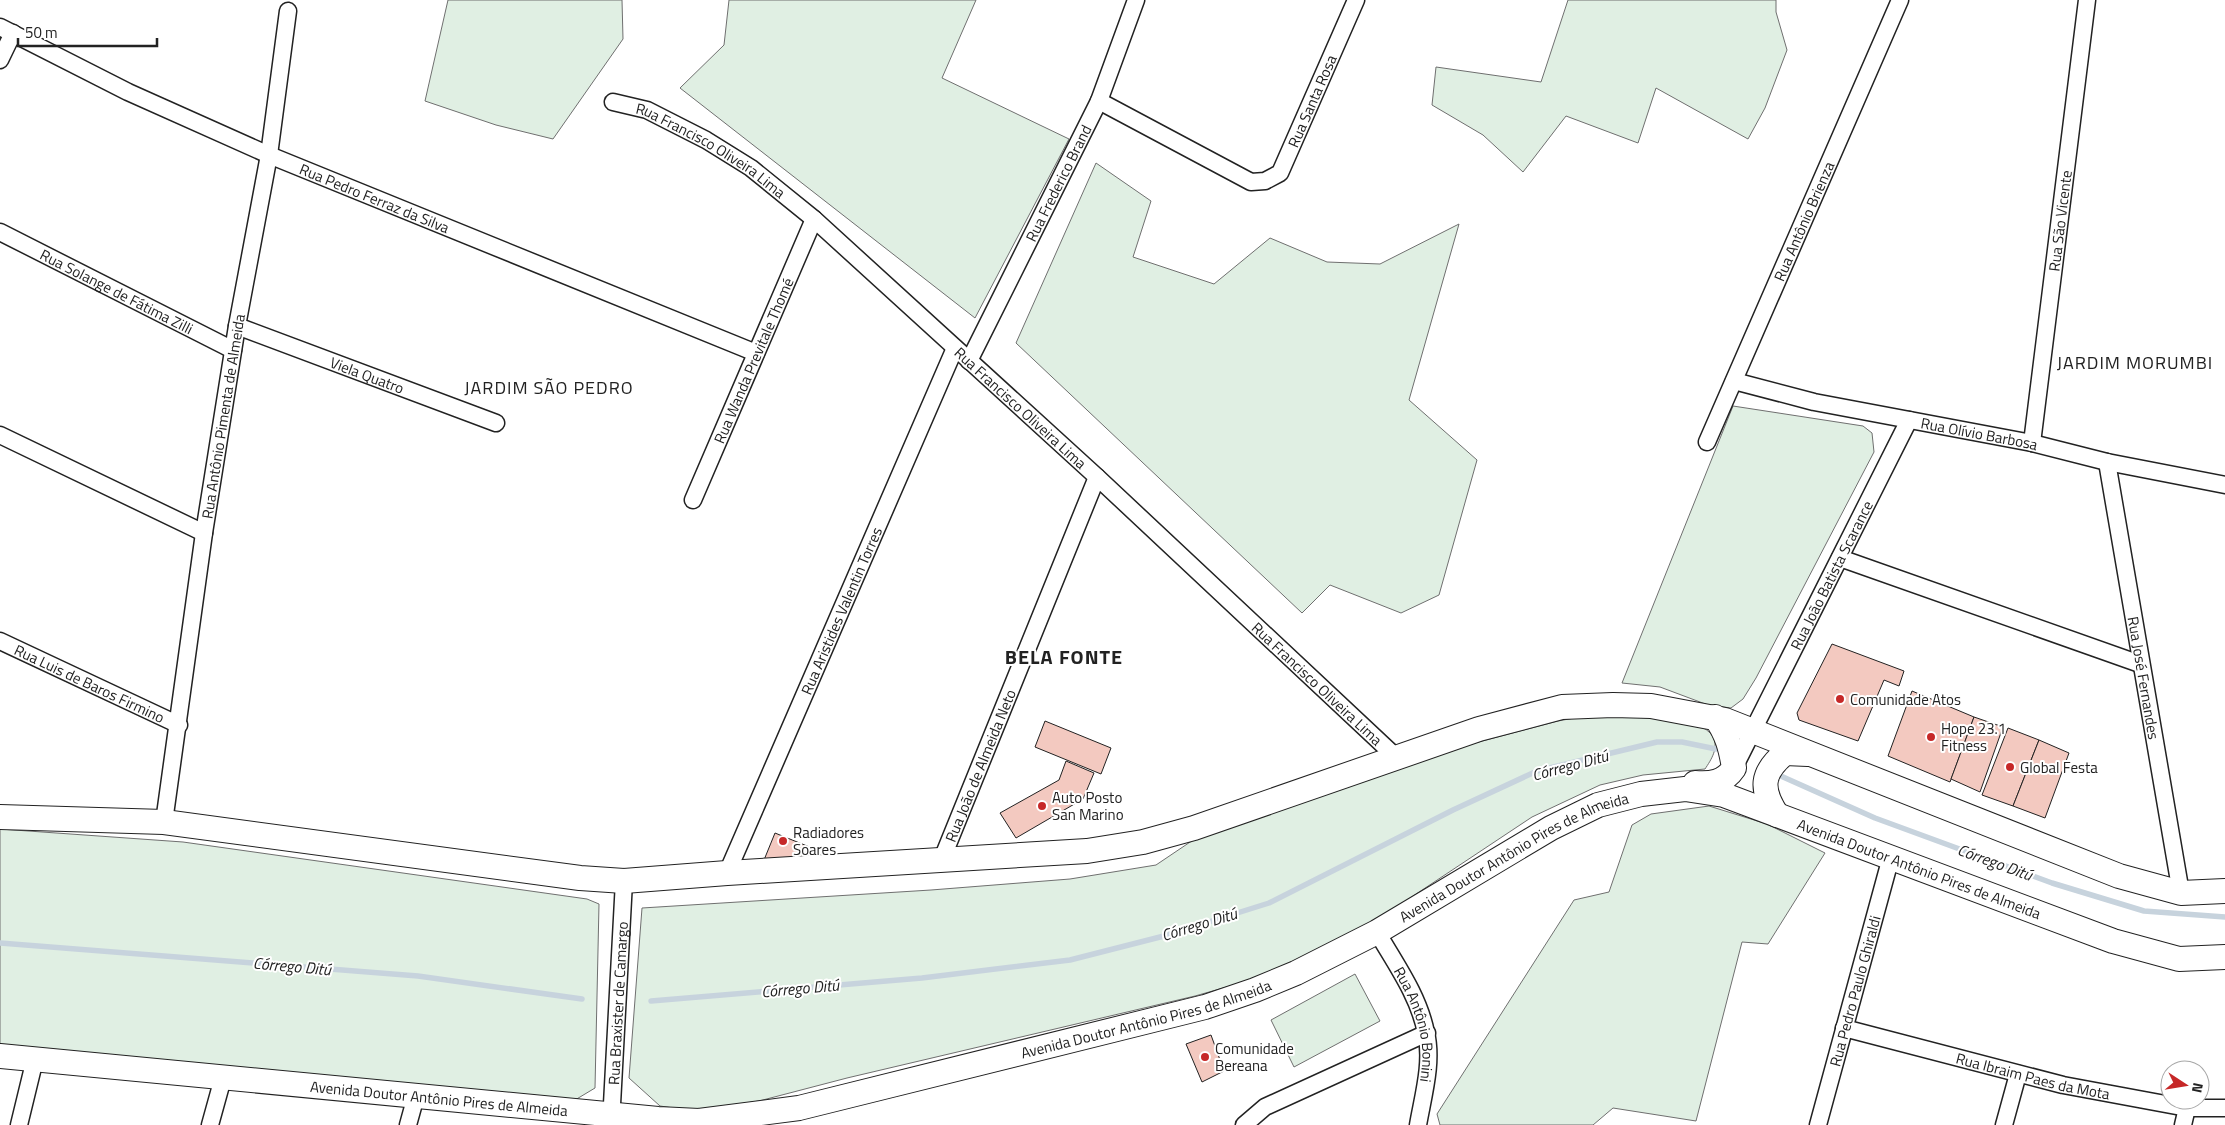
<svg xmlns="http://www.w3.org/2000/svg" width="2225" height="1125" font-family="'Titillium Web',sans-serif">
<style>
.green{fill:#e0efe3;stroke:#6f6f6f}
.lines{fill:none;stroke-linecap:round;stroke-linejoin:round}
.stream{stroke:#c7d3dd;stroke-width:5.5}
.building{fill:#f3c9c0;stroke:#222}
.street-casing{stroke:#222;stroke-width:19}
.secondary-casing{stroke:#222;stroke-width:26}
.street{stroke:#fff;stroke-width:16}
.secondary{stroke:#fff;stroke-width:24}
.poi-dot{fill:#c62828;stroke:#fff;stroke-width:2}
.labels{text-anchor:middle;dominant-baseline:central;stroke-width:4;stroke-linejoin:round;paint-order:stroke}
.street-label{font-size:15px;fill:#222;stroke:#fff}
.poi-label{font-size:15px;fill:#222;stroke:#fff;text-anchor:start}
.water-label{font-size:16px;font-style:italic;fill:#222;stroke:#fff}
.quarter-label{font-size:18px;letter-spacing:1px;fill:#222;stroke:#fff}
.district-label{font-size:20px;font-weight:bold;letter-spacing:1px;fill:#222;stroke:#fff}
</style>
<rect width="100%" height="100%" fill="#fff"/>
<g class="green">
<path d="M448,0H622L623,39L553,139L496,125L425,101Z"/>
<path d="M729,0H976L942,78L1069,139L975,318L680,88L724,45Z"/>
<path d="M1568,0H1776V12L1787,50L1765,108L1748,139L1656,88L1638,143L1566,116L1523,172L1483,135L1432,105L1436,67L1541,82Z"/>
<path d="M1096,163L1151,201L1133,257L1214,284L1270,238L1327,262L1380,264L1459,224L1409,400L1477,460L1439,595L1401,613L1330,585L1302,613L1016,343Z"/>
<path d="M1733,406L1863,426L1872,433L1874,452L1756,678L1743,699L1731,708L1708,705L1660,687L1622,683Z"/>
<path d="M1601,713C1624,714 1703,715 1713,737C1719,748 1711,760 1705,769L1643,775L1600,785L1532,817L1374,922L1293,963L1251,980L1195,996L847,1078L759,1101L694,1111L660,1106L629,1078L642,908L931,890L1070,879L1156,865L1205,832L1471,744L1558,721Z"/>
<path d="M1709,806L1767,824L1825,853L1768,944L1742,942L1696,1121L1613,1108L1593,1125H1440L1437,1114L1574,900L1609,892L1632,825L1651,814Z"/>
<path d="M0,829L183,842L587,899L599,904L595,1088L575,1100L0,1045Z"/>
<path d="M1355,974L1380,1021L1294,1067L1271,1020Z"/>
</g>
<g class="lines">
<g class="stream">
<path d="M1774,773L1875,818L2052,883L2144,911L2225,917"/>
<path d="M0,943L418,976L582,999"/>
<path d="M651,1001L922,978L1070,960L1164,936L1269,903L1453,810L1537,771L1657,742H1682L1716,749"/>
</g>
</g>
<g class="building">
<path d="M1832,644L1904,671L1899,686L1884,680L1858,741L1799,720L1797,713Z"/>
<path d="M1912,691L1974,717L1950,782L1888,756Z"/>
<path d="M1974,717L2003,727L1980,792L1951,779Z"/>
<path d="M1045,721L1111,748L1101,774L1035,747Z"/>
<path d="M2008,728L2039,740L2013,806L1982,795Z"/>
<path d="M2039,740L2069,753L2045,818L2013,806Z"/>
<path d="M1066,761L1094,773L1083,799L1016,838L1000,813L1059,780Z"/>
<path d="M775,833L812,848L807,857L764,860Z"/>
<path d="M1211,1035L1224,1071L1202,1082L1186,1044Z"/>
</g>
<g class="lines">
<g class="street-casing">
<g id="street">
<path id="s1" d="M0,27L128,92L269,155L756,353"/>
<path d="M0,60L13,33"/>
<path id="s2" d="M1099,101L1251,182L1265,181L1280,173L1356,0"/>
<path id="s3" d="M613,102L647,110L706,140L751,168L814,219L1097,477L1397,758"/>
<path id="s4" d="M0,232L233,350"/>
<path id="s5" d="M237,326L496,423"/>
<path id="s6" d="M969,361L1099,101L1136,0"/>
<path id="s7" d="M1734,381L1814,402L2032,443L2107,462L2225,485"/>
<path d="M0,435L204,533"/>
<path id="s8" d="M1707,442L1900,0"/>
<path id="s9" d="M2032,443L2087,0"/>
<path id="s10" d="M2107,462L2181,893"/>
<path id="s11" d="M693,500L814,219"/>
<path d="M1840,558L2140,664"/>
<path id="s12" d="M0,641L179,725"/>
<path id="s13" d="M1734,768L1909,420"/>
<path id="s14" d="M164,822L204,533L237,326L269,155L288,11"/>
<path id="s15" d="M942,859L1097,477"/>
<path id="s16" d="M727,873L955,348"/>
<path id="s17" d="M1377,932C1395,963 1419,996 1426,1033C1433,1062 1423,1096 1418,1125"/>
<path id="s18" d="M1844,1028L2063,1085L2187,1108H2225"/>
<path id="s19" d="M611,1123L624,881"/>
<path d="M19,1125L35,1059"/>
<path d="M210,1125L223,1078"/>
<path d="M408,1125L416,1096"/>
<path d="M1244,1125L1265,1107L1427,1033"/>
<path id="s20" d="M1818,1125L1891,857"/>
<path d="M2004,1125L2018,1074"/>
<path d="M2183,1125L2187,1108"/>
</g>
</g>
<g class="secondary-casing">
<g id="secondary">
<path d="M1695,783C1711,784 1724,783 1734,768C1731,749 1727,733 1715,717"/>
<path d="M1777,815C1760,789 1761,773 1785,753L1808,754"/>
<path d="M0,817L164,822L580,878L624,881L727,873L1087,851L1143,842L1194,828L1479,729L1562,707L1613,705L1651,706L1725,720L2119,876L2181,893L2225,891"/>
<path id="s21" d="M0,1056L658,1119L699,1121L799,1108L1205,1007L1255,990L1296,973L1377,932L1551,828L1598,805L1641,794L1685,789L1724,795L2113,941L2179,959L2225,957"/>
</g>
</g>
<use href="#street" class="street"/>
<use href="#secondary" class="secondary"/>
</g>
<g class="poi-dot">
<circle cx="1840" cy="699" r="5"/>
<circle cx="1931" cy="737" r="5"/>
<circle cx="2010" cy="767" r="5"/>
<circle cx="1042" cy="806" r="5"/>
<circle cx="783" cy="841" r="5"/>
<circle cx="1205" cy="1057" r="5"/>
</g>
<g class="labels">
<g class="street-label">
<text stroke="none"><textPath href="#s2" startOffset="282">Rua Santa Rosa</textPath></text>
<text stroke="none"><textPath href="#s3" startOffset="110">Rua Francisco Oliveira Lima</textPath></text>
<text stroke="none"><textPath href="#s6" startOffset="199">Rua Frederico Brand</textPath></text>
<text stroke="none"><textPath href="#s1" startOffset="412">Rua Pedro Ferraz da Silva</textPath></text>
<text stroke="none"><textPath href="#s8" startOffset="241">Rua Antônio Brienza</textPath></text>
<text stroke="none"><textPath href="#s9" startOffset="224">Rua São Vicente</textPath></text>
<text stroke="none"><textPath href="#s4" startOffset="131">Rua Solange de Fátima Zilli</textPath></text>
<text stroke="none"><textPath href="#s11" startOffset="152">Rua Wanda Previtale Thomé</textPath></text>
<text stroke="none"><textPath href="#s5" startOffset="139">Viela Quatro</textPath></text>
<text stroke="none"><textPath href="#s3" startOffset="515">Rua Francisco Oliveira Lima</textPath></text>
<text stroke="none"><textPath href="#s14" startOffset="410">Rua Antônio Pimenta de Almeida</textPath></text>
<text stroke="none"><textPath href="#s7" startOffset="251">Rua Olívio Barbosa</textPath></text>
<text stroke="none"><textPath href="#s13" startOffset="216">Rua João Batista Scarance</textPath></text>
<text stroke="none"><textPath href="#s16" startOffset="286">Rua Aristides Valentin Torres</textPath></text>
<text stroke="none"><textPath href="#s10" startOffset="219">Rua José Fernandes</textPath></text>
<text stroke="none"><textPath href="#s12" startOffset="99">Rua Luis de Baros Firmino</textPath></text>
<text stroke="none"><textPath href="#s3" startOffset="920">Rua Francisco Oliveira Lima</textPath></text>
<text stroke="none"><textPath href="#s15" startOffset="101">Rua João de Almeida Neto</textPath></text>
<text stroke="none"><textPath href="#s21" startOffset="1566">Avenida Doutor Antônio Pires de Almeida</textPath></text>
<text stroke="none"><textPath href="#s21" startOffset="2001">Avenida Doutor Antônio Pires de Almeida</textPath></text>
<text stroke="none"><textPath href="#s20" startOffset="139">Rua Pedro Paulo Ghiraldi</textPath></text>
<text stroke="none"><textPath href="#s19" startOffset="120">Rua Braxister de Camargo</textPath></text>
<text stroke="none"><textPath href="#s21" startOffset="1161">Avenida Doutor Antônio Pires de Almeida</textPath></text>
<text stroke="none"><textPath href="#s17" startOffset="102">Rua Antônio Bonini</textPath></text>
<text stroke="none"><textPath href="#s18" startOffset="195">Rua Ibraim Paes da Mota</textPath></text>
<text stroke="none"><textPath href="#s21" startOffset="441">Avenida Doutor Antônio Pires de Almeida</textPath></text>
</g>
<g class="poi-label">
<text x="1850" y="699">Comunidade Atos</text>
<text x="1941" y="728">Hope 23.1<tspan x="1941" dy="17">Fitness</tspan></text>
<text x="2020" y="767">Global Festa</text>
<text x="1052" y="797">Auto Posto<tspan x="1052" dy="17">San Marino</tspan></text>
<text x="793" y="832">Radiadores<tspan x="793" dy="17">Soares</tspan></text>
<text x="1215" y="1048">Comunidade<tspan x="1215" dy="17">Bereana</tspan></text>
</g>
<g class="water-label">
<text transform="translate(1570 765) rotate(-15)">Córrego Ditú</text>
<text transform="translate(1995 862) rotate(20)">Córrego Ditú</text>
<text transform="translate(1199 924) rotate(-17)">Córrego Ditú</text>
<text transform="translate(292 966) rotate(5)">Córrego Ditú</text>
<text transform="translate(800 988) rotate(-5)">Córrego Ditú</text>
</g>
<g class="quarter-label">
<text x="2135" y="362">JARDIM MORUMBI</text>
<text x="549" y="387">JARDIM SÃO PEDRO</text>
</g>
<g class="district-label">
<text x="1064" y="656">BELA FONTE</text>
</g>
</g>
<g transform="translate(2185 1085) rotate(102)"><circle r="24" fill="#ffffff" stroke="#a7a7a7"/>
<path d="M0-4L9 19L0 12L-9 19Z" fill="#c62828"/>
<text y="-8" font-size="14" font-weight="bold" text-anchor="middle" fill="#222222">N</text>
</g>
<path d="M18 38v8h139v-8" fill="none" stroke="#222222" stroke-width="2.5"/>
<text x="25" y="38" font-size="15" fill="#222222" stroke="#ffffff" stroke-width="4" paint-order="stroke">50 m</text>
</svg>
